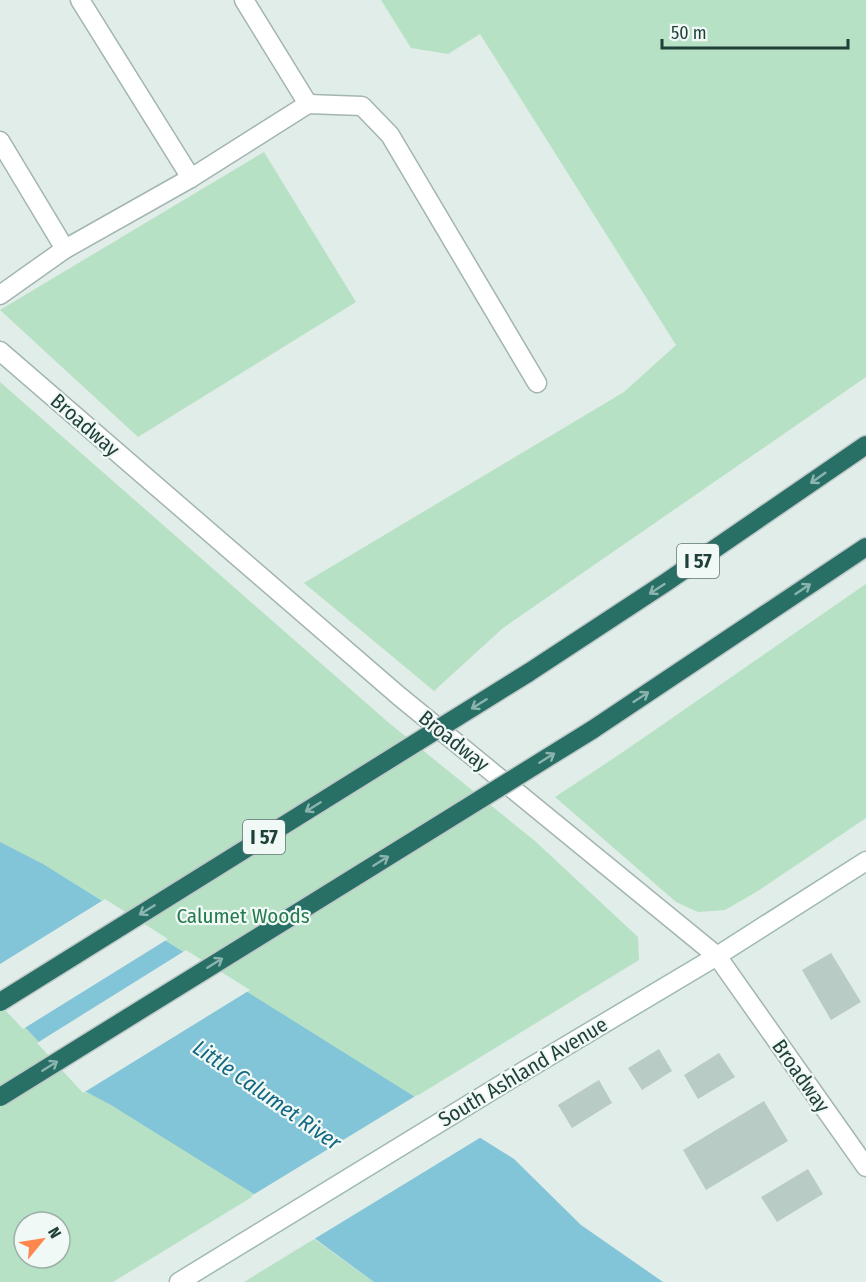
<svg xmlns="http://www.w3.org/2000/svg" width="866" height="1282" font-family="'Fira Sans Condensed',sans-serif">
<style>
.green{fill:#b7e1c5;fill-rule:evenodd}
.water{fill:#82c4d8}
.pier{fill:#e1ede8}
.building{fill:#b8cbc5}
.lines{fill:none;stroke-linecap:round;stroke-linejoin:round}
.minor-casing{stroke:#a3b5b0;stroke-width:21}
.tertiary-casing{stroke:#a3b5b0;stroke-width:21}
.secondary-casing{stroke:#9ebab2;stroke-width:21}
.motorway-casing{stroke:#c0c9c8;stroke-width:21}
.minor{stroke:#fff;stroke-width:18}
.tertiary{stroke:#fff;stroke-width:18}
.secondary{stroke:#fff;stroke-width:18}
.motorway{stroke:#286f66;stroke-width:18}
.motorway-bridge-casing{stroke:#c0c9c8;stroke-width:21;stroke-linecap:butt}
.motorway-bridge{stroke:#286f66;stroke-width:18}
.oneway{stroke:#8cb4ae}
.labels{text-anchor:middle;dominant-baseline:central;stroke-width:4.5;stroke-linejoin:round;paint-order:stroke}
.shield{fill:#f1f9f6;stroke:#5e7772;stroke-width:1.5}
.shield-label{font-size:20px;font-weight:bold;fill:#1f3f39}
.street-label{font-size:21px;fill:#1f3f39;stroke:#f1f9f6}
.park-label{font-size:21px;fill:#257b4c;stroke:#f1f9f6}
.water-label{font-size:22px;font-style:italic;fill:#136782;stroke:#f1f9f6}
</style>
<rect width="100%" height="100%" fill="#e1ede8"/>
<g class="green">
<path d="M381,0H866V377L503,628L434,691L304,583L624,392L676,345L480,34L448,54L411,48Z"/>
<path d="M264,152L356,302L138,437L0,310Z"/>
<path d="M0,382L389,723L535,841L638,937L639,960L113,1282H0ZM24,1222H60V1258H24Z"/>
<path d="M866,584V818L758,891L725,910L698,912L676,902L555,797L620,754Z"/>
<path d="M314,1239L374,1282H244Z"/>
</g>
<path class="water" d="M0,842L43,864L514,1159L581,1225L663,1282H374L254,1194L111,1105L85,1091L8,1009L0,1005Z"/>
<g class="pier">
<path d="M105,899L168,939L23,1029L6,1011L0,1008V964Z"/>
<path d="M186,950L250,990L83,1093L37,1043Z"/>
<path d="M417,1095L483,1136L311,1241L251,1196Z"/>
</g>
<g class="building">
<path d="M831,953L861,1002L831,1020L802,970Z"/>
<path d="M659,1049L672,1071L642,1090L628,1068Z"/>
<path d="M719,1053L735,1077L698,1099L684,1075Z"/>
<path d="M599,1080L612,1103L572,1128L558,1105Z"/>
<path d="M764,1101L788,1141L706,1190L683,1150Z"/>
<path d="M808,1169L823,1194L777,1222L761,1197Z"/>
</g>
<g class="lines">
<g class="minor-casing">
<g id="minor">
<path d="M80,0L191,178"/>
<path d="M244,0L308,104"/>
<path d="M0,141L65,249"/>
<path d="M0,295L65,249L191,178L308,104L362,106L390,135L537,383"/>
<path d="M717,956L866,1167"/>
</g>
</g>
<g class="tertiary-casing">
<path id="tertiary" d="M0,351L399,696L717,956"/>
</g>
<g class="secondary-casing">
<path id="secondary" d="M179,1282L509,1080L717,956L866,861"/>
</g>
<g class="motorway-casing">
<g id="motorway">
<path d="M528,673L665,583L866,445"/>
<path d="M592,730L866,547"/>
</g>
</g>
<use href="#minor" class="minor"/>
<use href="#tertiary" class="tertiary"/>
<use href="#secondary" class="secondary"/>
<use href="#motorway" class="motorway"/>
<g class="motorway-bridge-casing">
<g id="motorway-bridge">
<path d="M0,1002L528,673"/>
<path d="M0,1097L592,730"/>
</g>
</g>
<use href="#motorway-bridge" class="motorway-bridge"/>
</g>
<defs><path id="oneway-shaft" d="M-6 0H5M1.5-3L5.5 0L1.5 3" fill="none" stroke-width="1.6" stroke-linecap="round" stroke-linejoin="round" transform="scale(1.5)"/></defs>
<g class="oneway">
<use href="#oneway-shaft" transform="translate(818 478) rotate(145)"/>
<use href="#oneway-shaft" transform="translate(657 589) rotate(147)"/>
<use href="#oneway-shaft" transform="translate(803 589) rotate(-34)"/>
<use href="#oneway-shaft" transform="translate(641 697) rotate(-33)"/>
<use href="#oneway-shaft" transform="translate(479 704) rotate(148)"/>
<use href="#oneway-shaft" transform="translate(547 758) rotate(-32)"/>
<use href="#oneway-shaft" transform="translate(313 807) rotate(148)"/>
<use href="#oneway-shaft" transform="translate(381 861) rotate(-32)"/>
<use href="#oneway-shaft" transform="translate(147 910) rotate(148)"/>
<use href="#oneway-shaft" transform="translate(215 963) rotate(-32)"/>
<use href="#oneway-shaft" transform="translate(50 1066) rotate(-32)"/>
</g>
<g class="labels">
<g class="shield">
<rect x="677" y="544" width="42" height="34" rx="4.5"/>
<rect x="243" y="820" width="42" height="34" rx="4.5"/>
</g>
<g class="shield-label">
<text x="698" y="561">I 57</text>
<text x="264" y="837">I 57</text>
</g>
<g class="street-label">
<text transform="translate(85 425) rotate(41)">Broadway</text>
<text transform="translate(454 741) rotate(39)">Broadway</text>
<text transform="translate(523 1072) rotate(-31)">South Ashland Avenue</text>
<text transform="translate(801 1076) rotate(55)">Broadway</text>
</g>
<g class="park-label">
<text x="243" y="916">Calumet Woods</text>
</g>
<g class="water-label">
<text transform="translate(267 1095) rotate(35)">Little Calumet River</text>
</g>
</g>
<g transform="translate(42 1240) rotate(60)"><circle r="28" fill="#f1f9f6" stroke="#9dafaa" stroke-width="1.5"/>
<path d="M0-4.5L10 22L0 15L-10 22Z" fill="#ff864c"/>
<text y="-9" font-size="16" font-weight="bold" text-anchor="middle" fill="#1f3f39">N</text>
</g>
<path d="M662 39v9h186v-9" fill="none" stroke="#1f3f39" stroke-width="3"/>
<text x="671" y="39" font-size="18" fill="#1f3f39" stroke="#f1f9f6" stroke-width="4.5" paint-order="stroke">50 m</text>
</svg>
